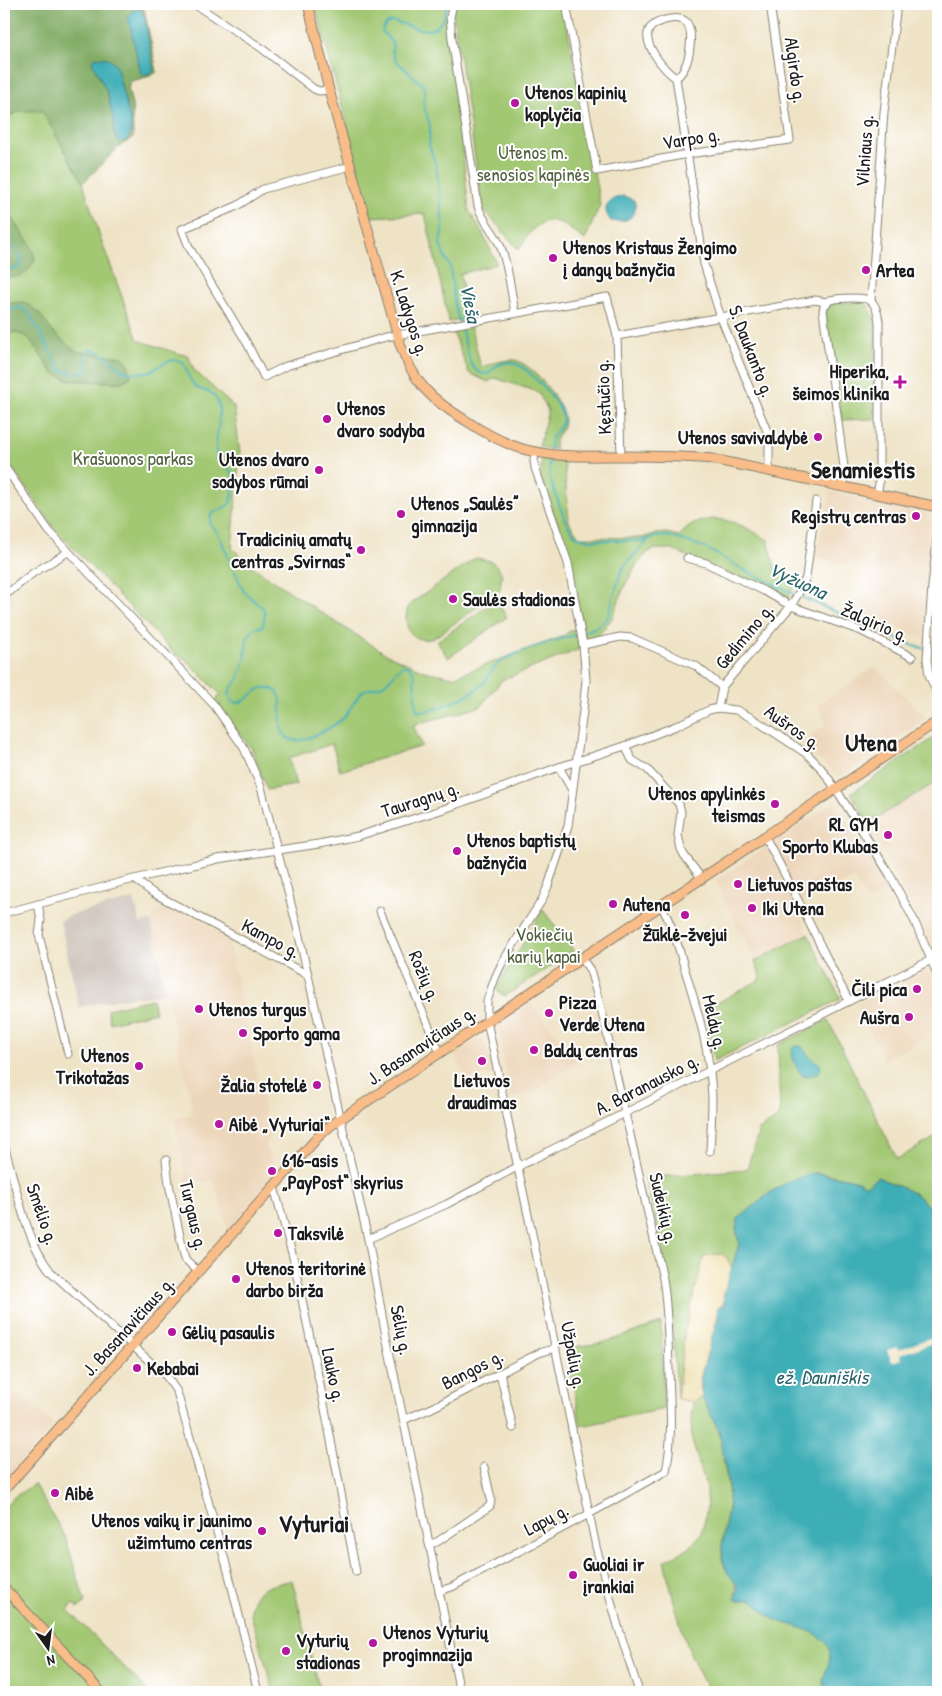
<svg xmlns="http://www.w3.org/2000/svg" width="942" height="1696" font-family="'Patrick Hand',sans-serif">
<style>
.built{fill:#edd7bb}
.industrial{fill:#ccc2b9}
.green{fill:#a2c873;stroke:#5f7248}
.forest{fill:#81ac65;stroke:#4e6440;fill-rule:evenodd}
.sand{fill:#eeda9e;stroke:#857b5d}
.water{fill:#3cadb6;stroke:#2c6469}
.pier{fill:#efe3c6}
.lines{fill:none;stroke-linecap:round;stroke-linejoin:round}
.stream{stroke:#3cadb6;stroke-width:2}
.minor-casing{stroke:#868071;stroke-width:9}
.major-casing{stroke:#868071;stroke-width:11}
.minor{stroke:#fff;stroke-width:7}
.major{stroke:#f8bd89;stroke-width:9}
.poi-dot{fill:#b5179e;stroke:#fff;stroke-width:2}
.labels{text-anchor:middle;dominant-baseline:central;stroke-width:4;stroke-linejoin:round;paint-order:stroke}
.street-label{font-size:19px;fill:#1c1c1c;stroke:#fff}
.poi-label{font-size:19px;font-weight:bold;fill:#1c1c1c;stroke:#fff;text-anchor:start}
.park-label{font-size:19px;fill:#52613f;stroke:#fff}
.water-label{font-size:20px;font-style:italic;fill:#2c6469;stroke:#fff}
.district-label{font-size:24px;font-weight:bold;fill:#1c1c1c;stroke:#fff}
</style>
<rect width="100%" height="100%" fill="#fff"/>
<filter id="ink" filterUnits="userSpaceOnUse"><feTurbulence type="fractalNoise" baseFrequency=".02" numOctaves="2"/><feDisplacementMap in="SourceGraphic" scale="10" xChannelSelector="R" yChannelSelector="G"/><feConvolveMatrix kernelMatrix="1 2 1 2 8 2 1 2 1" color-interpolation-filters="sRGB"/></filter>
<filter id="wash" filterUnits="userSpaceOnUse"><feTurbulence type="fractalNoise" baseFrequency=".0096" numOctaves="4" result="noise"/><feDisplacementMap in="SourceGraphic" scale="20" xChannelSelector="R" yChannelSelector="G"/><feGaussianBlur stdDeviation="1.12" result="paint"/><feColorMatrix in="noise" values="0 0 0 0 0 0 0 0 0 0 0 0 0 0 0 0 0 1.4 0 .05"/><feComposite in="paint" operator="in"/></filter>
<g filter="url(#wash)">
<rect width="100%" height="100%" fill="#efe3c6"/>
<g class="built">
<path d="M830,491L927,514L932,523L924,639L862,612L872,574L877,548L862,546L859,566L816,557Z"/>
<path d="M875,667L927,718L839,777L802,744L826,724L818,704Z"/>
<path d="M938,781V945L933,949L868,823Z"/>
<path d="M834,802L888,890L868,901L854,879L796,905L808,934L755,961L715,881Z"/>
<path d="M169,905L227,935L270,1136L266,1145L276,1175L228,1232L216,1184L210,1181L187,1182L174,1118L192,1115L190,1105L191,1104L151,921L153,920L152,916Z"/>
<path d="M923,971L930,974L938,993V1031L884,1060L857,1005Z"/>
<path d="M531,1003L578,1061L533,1093L510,1098L498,1026L499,1024Z"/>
<path d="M474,1039H480L485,1043L492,1074L467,1080L454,1052Z"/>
<path d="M19,1393L54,1424L4,1482V1394Z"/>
</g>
<path class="industrial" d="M134,899L140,923L151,921L166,992L137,998L136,996L79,1007L60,921L74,914Z"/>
<g class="green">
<path d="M4,4H143L157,72L150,76L131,81L128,88L132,106L133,138L120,146L83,183L100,237L138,340L180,354L188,355L194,370L234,407L240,452L232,548L253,567L337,623L388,655L424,671L453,677L564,636L568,632L577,629L580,649L502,680L480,707L413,725L422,746L340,771L332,744L289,758L296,785L267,790L252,749L214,701L221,695L182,656H177L55,529L4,456Z"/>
<path d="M315,4H446V23L456,85L469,211L481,230L497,264L460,274L469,319L449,322L425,214L371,217Z"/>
<path d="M456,4H563L600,205L585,240C578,235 562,222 554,221C537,218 526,238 519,250L483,209L453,14Z"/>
<path d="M835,303C860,303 871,296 875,326L874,419L842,420L826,314L828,307Z"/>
<path d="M470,324L481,367C492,364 504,359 515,360C530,362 566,405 564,421C564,428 559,432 556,438C555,441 555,446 555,449L539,447L548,410L538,392L495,378L488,382L469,373L451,327Z"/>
<path d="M542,459L564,462L569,522L579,537L642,538L655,534L666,533L679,536C683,532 689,526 694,524C720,511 746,527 768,540L776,571L796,580L788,599L670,549H654L647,553L636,566L625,585L611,620L596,638L585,640L567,551L540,475Z"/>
<path d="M477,558L491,561L498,567L502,575L500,588L498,592L434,638C412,646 400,624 409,605L472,560Z"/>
<path d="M496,600L507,617L448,658L437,641Z"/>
<path d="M938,735V781L868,823L851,793Z"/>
<path d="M543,910L574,951L505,996L498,992L497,987Z"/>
<path d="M808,934L841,999L714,1061L706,1009L761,979L755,961Z"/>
<path d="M152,999L155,1012L110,1023L107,1009Z"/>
<path d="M828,1020L897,1159L936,1137L938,1142V1234C928,1226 934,1214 927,1205C915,1189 894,1187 878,1177L866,1185H861L858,1181L846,1178L826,1174L815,1173L792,1180L736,1228L739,1244L732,1270L727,1258L704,1256L685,1329L677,1398L671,1300L662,1248L645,1178L747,1169L759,1130L780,1116L778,1045Z"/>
<path d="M661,1323L664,1409L581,1426L566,1348L602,1343Z"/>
<path d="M702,1397L719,1431L729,1495C729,1516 720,1537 722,1559C724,1572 741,1583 735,1594L738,1601L750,1599C759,1604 764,1614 774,1619C792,1627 830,1629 830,1655C830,1664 824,1673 823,1682L829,1692H710C684,1651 676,1608 664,1561L688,1549L702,1533L707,1507L706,1486L692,1441L691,1418L693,1402Z"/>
<path d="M34,1484L65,1536L85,1602L79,1608L73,1604L68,1610L149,1692H4V1509L13,1498Z"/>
<path d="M292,1580L320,1690L311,1692L276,1691L272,1686L251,1615C250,1587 270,1586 292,1580Z"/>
</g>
<g class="forest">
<path d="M4,4H143L157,72L150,76L131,81L128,88L132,106L133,138L120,146L83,183L42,111H20L4,119ZM92,62L116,65L131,123L118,141L114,134V122L107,92Z"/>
<path d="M4,205L31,246L35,259C26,277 23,276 4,278Z"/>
<path d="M24,302L39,313L52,331L75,351L123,357L128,363L131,377L121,382H100L68,380L53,373L28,337L13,332L4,338V305L11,303Z"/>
</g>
<path class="sand" d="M722,1254L727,1258L732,1270L724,1293V1304L718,1307V1316L700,1379L702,1397L693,1402L677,1399L685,1329L704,1256Z"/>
<g class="water">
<path d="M141,9L145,19L154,71L145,75L141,73L128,18L133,10Z"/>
<path d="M95,57L108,58L116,65L131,123L130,134L128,139L122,142L118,141L114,133V122L107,92L92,62Z"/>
<path d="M623,196L634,200C640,216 625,224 611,221C600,207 608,199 623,196Z"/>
<path d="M795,1046H801L810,1057L820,1064L821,1068L819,1073L804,1077C797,1071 791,1057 792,1049Z"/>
<path d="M815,1173L846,1178L858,1181L862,1184L866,1185L878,1177C894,1186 915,1189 927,1205C934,1214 928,1226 938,1234V1692H829L823,1682C824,1673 830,1664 830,1655C830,1630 791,1627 774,1619C764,1614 759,1604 750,1599L737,1601L735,1598L738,1589L737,1585L727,1572L723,1561L722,1547L729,1504L728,1481L719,1431L702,1397L700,1379L718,1316L717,1309L724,1304V1293L739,1244L736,1228L738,1219L772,1191L792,1180Z"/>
</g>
<path class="pier" d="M938,1335V1341L900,1355L901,1359L892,1362L887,1350L897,1347L898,1350Z"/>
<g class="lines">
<g class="stream">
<path d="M448,4C435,62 392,0 382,31L393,44L392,52L395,60L423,85L426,92L423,102L430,126L429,145L436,166L443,224L440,244L443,253L450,266L455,307L471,364C476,371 479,374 488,374C510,348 529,371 545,389C551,397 560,405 562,415C564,425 558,429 553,436C550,440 550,446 550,451"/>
<path d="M4,235L22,258L20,267L4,271"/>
<path d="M4,311L21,307L30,315L61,370C67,373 79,375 85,371L88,350C107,348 116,373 135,373C140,373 147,372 151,371C162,366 169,356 183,362C187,369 188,379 195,386C202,394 212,386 218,403C223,420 213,440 217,457C219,464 226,465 230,470C235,475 234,497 230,503C226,508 217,511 211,514L210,524L218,533L244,592L263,608L265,614L263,626L254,629L247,638L245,661L238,680L230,690L229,694L232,702C248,707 254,684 269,688C293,693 271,725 287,737C290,740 296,741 301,740C312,738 337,725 344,717C351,709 355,699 362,692C367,687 377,689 383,685C391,680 395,671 402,666C408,665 411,667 414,673L416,707L417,710C429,716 475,693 483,684C489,676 493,666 502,661C523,648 555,641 578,634"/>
<path d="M549,458L550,479L565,520L570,529L576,536L589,540L641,541L654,537L668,536L704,547L742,569L795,594"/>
<path d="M799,596L912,645L926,649"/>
<path d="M583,632L597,627L607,619L621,572L625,565L648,540"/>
<path d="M931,650L938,651"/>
</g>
</g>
</g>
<g filter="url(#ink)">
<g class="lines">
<g class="minor-casing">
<g id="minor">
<path d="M194,4L260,47L314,89L319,91L329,90"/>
<path d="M453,4L450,17L452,39L478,206C482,220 493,230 499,243C508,262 511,292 515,313"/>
<path d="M566,4L597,171L688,154L790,140L770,4"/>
<path d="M676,78C665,71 642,44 649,30C654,21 676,15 685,21C692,27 691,39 690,47C689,58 685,71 676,78L704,264L721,318L769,436V470"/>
<path d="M351,166L263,189L237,206L182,229L189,247L247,343L264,377L286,366L386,337L607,297L617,336L621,456"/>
<path d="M871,300L884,112L897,4"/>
<path d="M617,336L815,300L826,302"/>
<path d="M535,452L534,461L535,468L568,563L583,645L586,680L583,711L568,826L548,886L542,900L503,961L495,978L487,1001V1021L535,1248L596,1547L618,1626L639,1692"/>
<path d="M4,466L49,531L214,705L244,748L261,787L297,927L368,1239L386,1336L460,1692"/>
<path d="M843,486L845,474L823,311L824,306L830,300C839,298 867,296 872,302C877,307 878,315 879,321V484L877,494"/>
<path d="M938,532L932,586L927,659L929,675L938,695"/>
<path d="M687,558L706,563L764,591L791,606L861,631L912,657"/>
<path d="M4,596L33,573L68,552"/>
<path d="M583,645L620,637L632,638L696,666L722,687"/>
<path d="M718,708L722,687L791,606L802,587L806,577L816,501"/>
<path d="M625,746L632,760L647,769L679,804L681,812L678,835L681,849L684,855L702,879"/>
<path d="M559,767L572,790"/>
<path d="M765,837C795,891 820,947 849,1001"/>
<path d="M134,879L153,893L308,975"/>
<path d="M38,904L41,920L39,935L68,1054"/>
<path d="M661,906C673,925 679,949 685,970C698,1011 711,1055 712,1098C712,1115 711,1133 710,1151"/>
<path d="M380,911L440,1053"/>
<path d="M4,913L122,882L218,859L319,844L358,836L444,809L559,767L625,746L676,726L709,710L718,708L736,710L752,718L807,754L820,767L836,789L890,875L914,920L938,976"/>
<path d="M4,1145C16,1185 25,1240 51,1272L167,1377L177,1392L228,1571L258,1692"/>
<path d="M166,1160L169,1184L184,1255L186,1260L199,1272"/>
<path d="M274,1187L293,1257L325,1409L356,1572"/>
<path d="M368,1239L447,1204L517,1167L931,960L938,954"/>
<path d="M500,1373L513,1428"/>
<path d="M403,1420L432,1408L539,1353L556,1348"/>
<path d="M429,1544L437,1542L490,1506L491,1499L484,1467"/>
<path d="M439,1591L452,1587L589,1514L666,1471C673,1439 670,1405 669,1371C668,1340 668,1309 663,1279L602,1012L590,970L582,959"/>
</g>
</g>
<g class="major-casing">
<g id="major">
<path d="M308,4L329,90L400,344C414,383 430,399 465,420C483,432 502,443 523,449C555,458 588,456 621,456C651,456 682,456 712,459L938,507"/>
<path d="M4,1490L317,1138L330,1126L938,721"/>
<path d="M4,1588L101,1692"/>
</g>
</g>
<use href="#minor" class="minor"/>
<use href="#major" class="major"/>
</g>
</g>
<g class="poi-dot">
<circle cx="515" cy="103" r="5"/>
<circle cx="553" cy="258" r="5"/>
<circle cx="866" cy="270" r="5"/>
<path d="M897.5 374.5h5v5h5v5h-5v5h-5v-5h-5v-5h5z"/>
<circle cx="327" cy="419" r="5"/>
<circle cx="818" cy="437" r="5"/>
<circle cx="319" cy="470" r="5"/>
<circle cx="401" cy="514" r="5"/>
<circle cx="916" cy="516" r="5"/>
<circle cx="361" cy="550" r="5"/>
<circle cx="453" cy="599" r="5"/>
<circle cx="775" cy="804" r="5"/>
<circle cx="888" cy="835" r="5"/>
<circle cx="457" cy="851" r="5"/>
<circle cx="738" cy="884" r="5"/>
<circle cx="613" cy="904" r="5"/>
<circle cx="752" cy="908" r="5"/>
<circle cx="685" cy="915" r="5"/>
<circle cx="917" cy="989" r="5"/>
<circle cx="199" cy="1009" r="5"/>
<circle cx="549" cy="1013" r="5"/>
<circle cx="909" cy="1017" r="5"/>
<circle cx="243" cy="1033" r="5"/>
<circle cx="534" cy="1050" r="5"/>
<circle cx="482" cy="1061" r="5"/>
<circle cx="139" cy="1066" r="5"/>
<circle cx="317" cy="1085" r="5"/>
<circle cx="219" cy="1124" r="5"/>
<circle cx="272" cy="1171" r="5"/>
<circle cx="278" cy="1233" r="5"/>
<circle cx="236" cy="1279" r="5"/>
<circle cx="172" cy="1332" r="5"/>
<circle cx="137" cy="1368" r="5"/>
<circle cx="55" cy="1493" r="5"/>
<circle cx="262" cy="1531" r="5"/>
<circle cx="573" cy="1575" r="5"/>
<circle cx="373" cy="1643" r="5"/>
<circle cx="286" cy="1651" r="5"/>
</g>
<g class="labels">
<g class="street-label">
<text transform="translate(796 70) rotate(82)">Algirdo g.</text>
<text transform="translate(691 138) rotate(-9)">Varpo g.</text>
<text transform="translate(864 151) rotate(-86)">Vilniaus g.</text>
<text transform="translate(410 313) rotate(72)">K. Ladygos g.</text>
<text transform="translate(752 351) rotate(69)">S. Daukanto g.</text>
<text transform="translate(603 397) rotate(-92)">Kęstučio g.</text>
<text transform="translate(875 622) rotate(24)">Žalgirio g.</text>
<text transform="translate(744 636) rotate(-50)">Gedimino g.</text>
<text transform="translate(793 727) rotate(35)">Aušros g.</text>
<text transform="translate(420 799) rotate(-18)">Tauragnų g.</text>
<text transform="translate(271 938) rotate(28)">Kampo g.</text>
<text transform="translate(425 976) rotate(67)">Rožių g.</text>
<text transform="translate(715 1022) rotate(77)">Meldų g.</text>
<text transform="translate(421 1045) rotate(-34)">J. Basanavičiaus g.</text>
<text transform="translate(647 1084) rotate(-27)">A. Baranausko g.</text>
<text transform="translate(664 1208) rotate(77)">Sudeikių g.</text>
<text transform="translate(43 1214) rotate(71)">Smėlio g.</text>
<text transform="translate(194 1215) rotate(77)">Turgaus g.</text>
<text transform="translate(128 1326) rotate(-48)">J. Basanavičiaus g.</text>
<text transform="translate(402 1330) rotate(79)">Sėlių g.</text>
<text transform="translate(574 1355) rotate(79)">Užpalių g.</text>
<text transform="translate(472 1369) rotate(-27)">Bangos g.</text>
<text transform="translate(334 1375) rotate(78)">Lauko g.</text>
<text transform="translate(546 1519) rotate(-28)">Lapų g.</text>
</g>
<g class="poi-label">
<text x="525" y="92">Utenos kapinių<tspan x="525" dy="22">koplyčia</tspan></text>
<text x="563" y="247">Utenos Kristaus Žengimo<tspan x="563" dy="22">į dangų bažnyčia</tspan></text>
<text x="876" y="270">Artea</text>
<text x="889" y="371" text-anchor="end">Hiperika,<tspan x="889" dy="22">šeimos klinika</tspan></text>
<text x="337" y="408">Utenos<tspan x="337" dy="22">dvaro sodyba</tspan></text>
<text x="808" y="437" text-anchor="end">Utenos savivaldybė</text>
<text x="309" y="459" text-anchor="end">Utenos dvaro<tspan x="309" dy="22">sodybos rūmai</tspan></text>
<text x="411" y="503">Utenos „Saulės”<tspan x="411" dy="22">gimnazija</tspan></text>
<text x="906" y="516" text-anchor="end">Registrų centras</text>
<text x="351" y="539" text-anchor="end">Tradicinių amatų<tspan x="351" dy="22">centras „Svirnas“</tspan></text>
<text x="463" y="599">Saulės stadionas</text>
<text x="765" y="793" text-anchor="end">Utenos apylinkės<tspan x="765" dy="22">teismas</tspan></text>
<text x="878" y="824" text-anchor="end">RL GYM<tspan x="878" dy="22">Sporto Klubas</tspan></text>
<text x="467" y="840">Utenos baptistų<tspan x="467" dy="22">bažnyčia</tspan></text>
<text x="748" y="884">Lietuvos paštas</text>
<text x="623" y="904">Autena</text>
<text x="762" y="908">Iki Utena</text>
<text x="685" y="934" text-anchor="middle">Žūklė-žvejui</text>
<text x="907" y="989" text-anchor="end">Čili pica</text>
<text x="559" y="1002">Pizza<tspan x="559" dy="22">Verde Utena</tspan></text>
<text x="209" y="1009">Utenos turgus</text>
<text x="899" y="1017" text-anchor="end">Aušra</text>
<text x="253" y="1033">Sporto gama</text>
<text x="544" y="1050">Baldų centras</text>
<text x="129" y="1055" text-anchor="end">Utenos<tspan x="129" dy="22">Trikotažas</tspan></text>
<text x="482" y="1080" text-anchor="middle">Lietuvos<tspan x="482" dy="22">draudimas</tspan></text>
<text x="307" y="1085" text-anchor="end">Žalia stotelė</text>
<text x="229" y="1124">Aibė „Vyturiai“</text>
<text x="282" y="1160">616-asis<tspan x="282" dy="22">„PayPost“ skyrius</tspan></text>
<text x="288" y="1233">Taksvilė</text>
<text x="246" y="1268">Utenos teritorinė<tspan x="246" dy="22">darbo birža</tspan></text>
<text x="182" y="1332">Gėlių pasaulis</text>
<text x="147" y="1368">Kebabai</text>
<text x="65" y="1493">Aibė</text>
<text x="252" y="1520" text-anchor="end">Utenos vaikų ir jaunimo<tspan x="252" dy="22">užimtumo centras</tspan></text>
<text x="583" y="1564">Guoliai ir<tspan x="583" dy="22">įrankiai</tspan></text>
<text x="383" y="1632">Utenos Vyturių<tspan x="383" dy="22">progimnazija</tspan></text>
<text x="296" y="1640">Vyturių<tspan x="296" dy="22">stadionas</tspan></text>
</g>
<g class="park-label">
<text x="533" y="152">Utenos m.<tspan x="533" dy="22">senosios kapinės</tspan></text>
<text x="133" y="458">Krašuonos parkas</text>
<text x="544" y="934">Vokiečių<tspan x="544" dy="22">karių kapai</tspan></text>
</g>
<g class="water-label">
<text transform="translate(471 303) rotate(79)">Vieša</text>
<text transform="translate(798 580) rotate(25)">Vyžuona</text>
<text x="822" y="1376">ež. Dauniškis</text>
</g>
<g class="district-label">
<text x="863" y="469">Senamiestis</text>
<text x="871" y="742">Utena</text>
<text x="314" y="1523">Vyturiai</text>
</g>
</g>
<rect width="942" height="1696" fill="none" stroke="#fff" stroke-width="20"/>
<g transform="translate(48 1648) rotate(166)" stroke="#ffffff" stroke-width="4" paint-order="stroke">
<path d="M0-4L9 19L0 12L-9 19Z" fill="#1c1c1c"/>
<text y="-8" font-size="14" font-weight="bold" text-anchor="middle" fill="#1c1c1c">N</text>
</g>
</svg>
